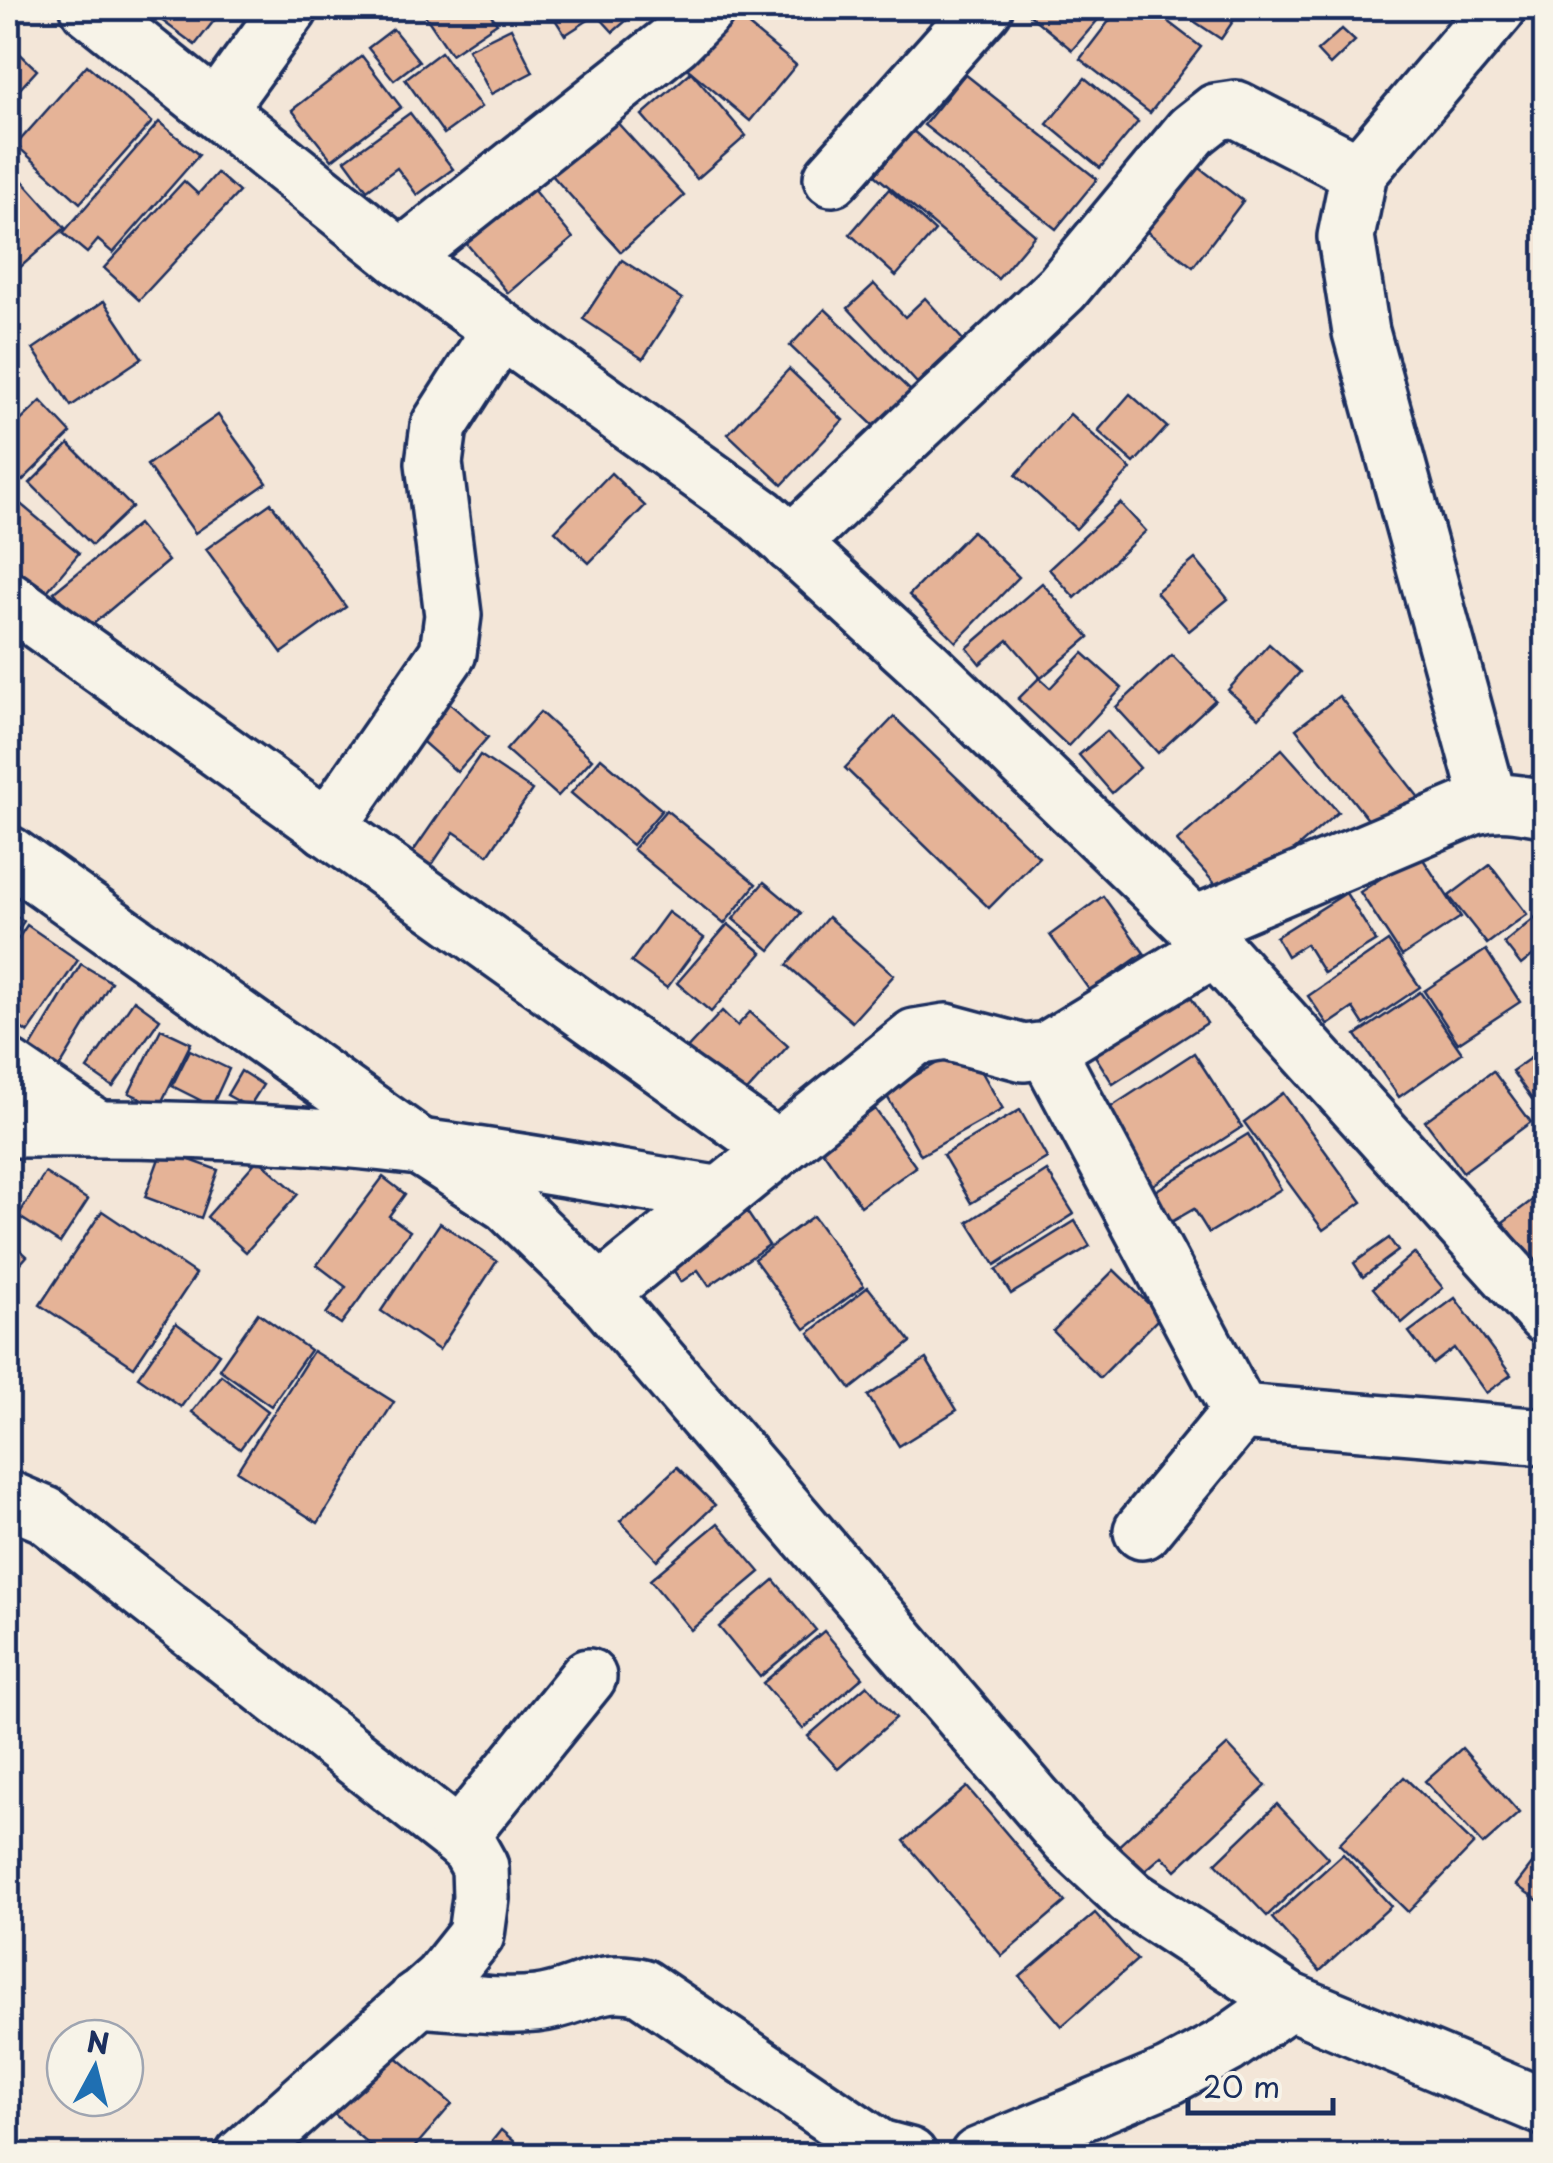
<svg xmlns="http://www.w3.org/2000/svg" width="1553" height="2163" font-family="'Playpen Sans',sans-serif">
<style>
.building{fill:#e5b397;stroke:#1b2f5e;stroke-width:2.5}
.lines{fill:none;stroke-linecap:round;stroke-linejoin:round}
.minor-casing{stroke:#1b2f5e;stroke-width:62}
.minor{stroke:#f7f3e8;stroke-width:55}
</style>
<rect width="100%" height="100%" fill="#f3e6d8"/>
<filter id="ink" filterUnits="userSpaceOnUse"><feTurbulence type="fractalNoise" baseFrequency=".01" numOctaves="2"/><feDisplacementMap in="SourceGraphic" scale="20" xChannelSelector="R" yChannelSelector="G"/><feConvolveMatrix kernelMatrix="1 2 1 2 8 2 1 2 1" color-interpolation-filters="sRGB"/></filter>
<g filter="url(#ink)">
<g class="building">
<path d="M145,8H224L195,45Z"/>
<path d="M420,8H486L497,23L451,54Z"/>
<path d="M559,8H582L590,19L565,35L551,13Z"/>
<path d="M591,8H641L613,32Z"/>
<path d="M727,8L796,65L750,121L677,60Z"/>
<path d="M1021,8H1108L1072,50Z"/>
<path d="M1119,8H1150L1201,47L1150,113L1080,59Z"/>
<path d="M1174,8H1242L1221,39Z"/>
<path d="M511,28L533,72L491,94L468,49Z"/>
<path d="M393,29L419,61L394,80L368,48Z"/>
<path d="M1342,29L1355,41L1330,65L1317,51Z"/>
<path d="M8,42L37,70L8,102Z"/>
<path d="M441,52L481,107L444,134L405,79Z"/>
<path d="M362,56L401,107L332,160L292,110Z"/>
<path d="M87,65L152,122L80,203L16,145Z"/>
<path d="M691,72L746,136L697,179L642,115Z"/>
<path d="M965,74L1097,179L1056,229L924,125Z"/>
<path d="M1085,78L1138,122L1100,168L1047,124Z"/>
<path d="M604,108L684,196L621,252L542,164Z"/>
<path d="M410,113L453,169L417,195L397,168L367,190L345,160Z"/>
<path d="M159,122L199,155L113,253L98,240L87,253L63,233Z"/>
<path d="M912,130L1035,235L998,279L875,175Z"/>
<path d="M1192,162L1243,201L1193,267L1142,228Z"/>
<path d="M14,171L65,228L16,271L8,262V177Z"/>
<path d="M217,173L239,192L139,300L104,268L184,181L198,194Z"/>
<path d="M531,187L573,238L508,293L466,243Z"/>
<path d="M889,189L935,231L896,276L850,234Z"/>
<path d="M622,260L682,299L643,359L583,319Z"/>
<path d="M874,284L905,317L925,298L963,340L917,383L848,308Z"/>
<path d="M104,301L142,358L71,406L33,349Z"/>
<path d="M825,309L912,392L876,428L790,346Z"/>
<path d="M789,369L843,420L782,485L728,434Z"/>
<path d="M1130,394L1167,427L1134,463L1098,431Z"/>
<path d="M41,401L71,433L22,481L8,467V433Z"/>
<path d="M1070,414L1131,469L1076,529L1016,475Z"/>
<path d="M218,415L267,483L195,533L147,465Z"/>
<path d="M69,444L132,507L92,545L30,483Z"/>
<path d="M611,473L645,506L589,563L555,531Z"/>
<path d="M11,496L79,553L38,602L8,576V500Z"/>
<path d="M271,503L346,607L282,653L206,549Z"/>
<path d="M1120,503L1146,531L1075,598L1049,569Z"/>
<path d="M138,524L168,561L86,630L54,592Z"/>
<path d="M972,531L1019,577L956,642L909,595Z"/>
<path d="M1195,559L1228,599L1189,631L1156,592Z"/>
<path d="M1042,583L1089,637L1041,678L1008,640L980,664L967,648Z"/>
<path d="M1269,644L1300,672L1259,718L1228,690Z"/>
<path d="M1083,653L1122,688L1068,746L1018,699L1039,678L1050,688Z"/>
<path d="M1172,655L1215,700L1158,753L1116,707Z"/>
<path d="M1339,696L1424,804L1382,837L1296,729Z"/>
<path d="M448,702L488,737L457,772L416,736Z"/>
<path d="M540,712L592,759L558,796L506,750Z"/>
<path d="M894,717L1039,857L989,908L845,768Z"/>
<path d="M1107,731L1140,768L1112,793L1079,755Z"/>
<path d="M1282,749L1338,812L1233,904L1177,841Z"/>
<path d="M480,755L532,790L488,855L454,832L429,869L410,856Z"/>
<path d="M601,758L662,810L632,845L571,793Z"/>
<path d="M666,810L756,884L724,924L633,849Z"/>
<path d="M1419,853L1461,917L1402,956L1360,892Z"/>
<path d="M1490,865L1527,914L1487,944L1449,896Z"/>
<path d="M764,882L801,913L770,950L733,919Z"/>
<path d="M1346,893L1376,941L1324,973L1306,944L1287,956L1276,937Z"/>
<path d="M1103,896L1144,953L1090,991L1050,935Z"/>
<path d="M8,910L24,921L8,945Z"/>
<path d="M668,912L704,938L667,988L631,962Z"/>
<path d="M1538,915L1546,924V945L1521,965L1504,943Z"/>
<path d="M828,917L894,975L852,1022L787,965Z"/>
<path d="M728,924L762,953L711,1012L677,983Z"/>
<path d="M27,925L78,960L28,1033L8,1019V954Z"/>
<path d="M1388,941L1420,987L1364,1025L1353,1008L1328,1025L1308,996Z"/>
<path d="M1486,950L1520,1002L1458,1043L1424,991Z"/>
<path d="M81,964L111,982L58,1070L28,1052Z"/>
<path d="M1185,988L1207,1023L1113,1084L1090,1048Z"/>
<path d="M1420,992L1462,1053L1399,1097L1356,1035Z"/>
<path d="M134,1000L160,1019L113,1087L87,1069Z"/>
<path d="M722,1011L737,1026L750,1012L788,1046L737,1102L683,1053Z"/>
<path d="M161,1029L191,1043L159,1107L129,1093Z"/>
<path d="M967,1046L1003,1109L921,1155L885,1093Z"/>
<path d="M1546,1047V1119L1512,1071Z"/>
<path d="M190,1050L229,1069L212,1106L172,1086Z"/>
<path d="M1194,1053L1242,1127L1145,1190L1097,1116Z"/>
<path d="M241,1071L263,1085L249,1107L227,1095Z"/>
<path d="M1493,1071L1531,1122L1463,1172L1425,1121Z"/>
<path d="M1283,1093L1362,1202L1323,1230L1244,1122Z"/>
<path d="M875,1109L916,1167L861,1206L820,1147Z"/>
<path d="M1020,1110L1047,1158L971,1203L943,1155Z"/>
<path d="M1248,1134L1281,1189L1209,1233L1194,1209L1166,1225L1147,1196Z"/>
<path d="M162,1150L218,1170L201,1218L145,1197Z"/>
<path d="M258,1159L298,1194L246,1252L207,1217Z"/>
<path d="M1047,1171L1074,1214L995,1265L968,1222Z"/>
<path d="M45,1173L88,1200L60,1243L18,1216Z"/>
<path d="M383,1177L405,1194L389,1216L410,1231L341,1324L326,1314L346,1287L317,1265Z"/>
<path d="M1546,1190V1279L1503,1222Z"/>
<path d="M102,1211L196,1274L134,1367L40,1305Z"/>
<path d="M747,1212L769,1245L709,1286L698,1270L681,1282L669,1263Z"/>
<path d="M813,1216L864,1286L805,1329L754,1259Z"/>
<path d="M1075,1221L1090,1246L1011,1294L996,1270Z"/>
<path d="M440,1223L497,1261L439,1350L381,1311Z"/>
<path d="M1389,1238L1398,1251L1363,1277L1354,1263Z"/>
<path d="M8,1239L27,1256L8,1278Z"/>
<path d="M1414,1253L1443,1288L1402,1323L1373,1288Z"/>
<path d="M1114,1270L1161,1316L1100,1378L1053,1331Z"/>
<path d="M868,1287L911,1342L851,1389L809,1333Z"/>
<path d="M1455,1298L1511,1375L1486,1393L1454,1348L1433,1364L1409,1332Z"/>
<path d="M258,1313L310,1350L271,1406L219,1369Z"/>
<path d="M176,1323L219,1354L181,1407L138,1377Z"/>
<path d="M313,1351L394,1402L318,1523L237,1471Z"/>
<path d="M926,1359L957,1410L899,1446L868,1396Z"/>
<path d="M221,1375L268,1411L240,1449L192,1412Z"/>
<path d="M677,1467L715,1505L657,1560L620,1521Z"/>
<path d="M718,1523L760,1572L691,1630L650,1580Z"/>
<path d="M774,1580L816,1630L760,1677L719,1627Z"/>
<path d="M824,1631L863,1677L803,1729L763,1683Z"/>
<path d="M867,1685L896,1718L838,1769L808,1736Z"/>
<path d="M1228,1745L1266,1786L1176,1870L1162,1856L1139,1876L1114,1850Z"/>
<path d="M1462,1748L1519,1813L1483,1845L1425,1781Z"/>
<path d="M1404,1777L1474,1844L1408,1912L1339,1844Z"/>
<path d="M967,1787L1065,1902L1002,1956L904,1841Z"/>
<path d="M1277,1804L1328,1858L1267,1916L1216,1863Z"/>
<path d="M1546,1846V1906L1516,1885Z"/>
<path d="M1343,1854L1391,1906L1320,1971L1272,1918Z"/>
<path d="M1095,1913L1137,1960L1062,2026L1020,1977Z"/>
<path d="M381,2044L452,2104L407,2156H382L326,2107Z"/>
<path d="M501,2130L531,2156H480Z"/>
</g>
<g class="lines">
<g class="minor-casing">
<g id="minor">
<path d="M89,8L401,258L761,516L921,662L1194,925L1546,1316"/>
<path d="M217,109L290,8"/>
<path d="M832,178L984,8"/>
<path d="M401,258L674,41L707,8"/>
<path d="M791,544L1062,288L1192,131L1216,112L1236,109L1359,172"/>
<path d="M8,599L777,1149"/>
<path d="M1489,801L1361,332L1346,237L1359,172L1498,8"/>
<path d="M327,828L448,653L453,615L434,463L439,426L500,331"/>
<path d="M8,854L420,1147L508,1204L600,1293L1069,1840L1131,1898L1289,2001L1546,2108"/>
<path d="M1194,925L1472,807C1498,799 1519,803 1546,809"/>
<path d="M1047,1050L1240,1412"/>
<path d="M8,1068L96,1128"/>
<path d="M8,1129C144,1128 284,1130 419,1147C520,1160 621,1179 721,1195"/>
<path d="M600,1293L915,1037L946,1032L1024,1053L1047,1050L1215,948"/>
<path d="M8,1499L46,1515L458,1838L470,1849L480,1867L481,1898L476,1935L441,1979L243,2156"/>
<path d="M1142,1531L1240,1412L1546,1437"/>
<path d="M458,1838L588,1677"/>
<path d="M417,1999C455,2001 498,2008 536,2004C579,1999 596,1976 642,1987L879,2148L909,2156"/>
<path d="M978,2156L1170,2076L1227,2045L1289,2001"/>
</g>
</g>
<use href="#minor" class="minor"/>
</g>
</g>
<rect width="1553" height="2163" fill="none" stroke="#f7f3e8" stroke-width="40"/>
<rect x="20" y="20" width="1513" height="2123" fill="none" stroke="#1b2f5e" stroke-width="4" filter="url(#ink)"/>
<g transform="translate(95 2068) rotate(7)"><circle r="48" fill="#f7f3e8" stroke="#9fa5b1" stroke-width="2.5"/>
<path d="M0-8L18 38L0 25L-18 38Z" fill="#1f6fb2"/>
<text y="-15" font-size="28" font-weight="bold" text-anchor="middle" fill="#1b2f5e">N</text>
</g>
<path d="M1188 2098v15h145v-15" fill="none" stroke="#1b2f5e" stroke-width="5"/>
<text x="1203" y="2098" font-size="30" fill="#1b2f5e" stroke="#f7f3e8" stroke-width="8" paint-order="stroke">20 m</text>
</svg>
